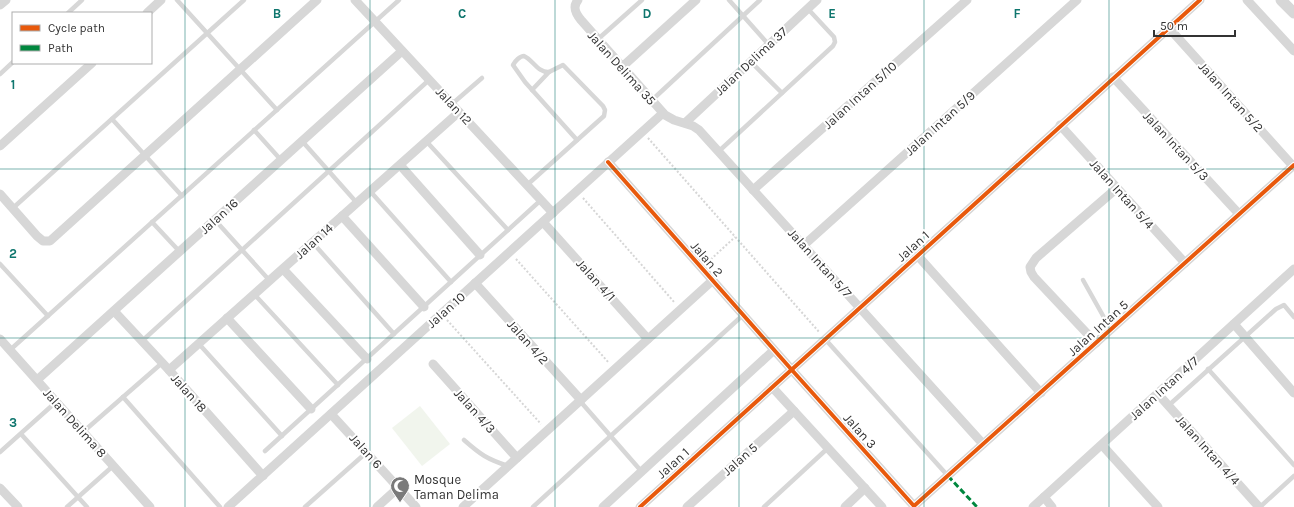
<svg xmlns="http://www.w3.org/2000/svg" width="1294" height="507" font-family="Karla,sans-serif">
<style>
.green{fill:#f1f5ed}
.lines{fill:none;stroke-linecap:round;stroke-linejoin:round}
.path{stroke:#d6d6d6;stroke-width:2;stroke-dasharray:2 2;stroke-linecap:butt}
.service{stroke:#d7d7d7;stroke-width:4.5}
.minor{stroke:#d7d7d7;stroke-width:9}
.tertiary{stroke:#d7d7d7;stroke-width:11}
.quiet{stroke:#00873e;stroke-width:3;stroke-dasharray:6 3;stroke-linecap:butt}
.cycleway-casing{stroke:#fff;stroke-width:6}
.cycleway{stroke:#e8590c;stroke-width:4}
.grid{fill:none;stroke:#0f766e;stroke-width:1;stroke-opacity:0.55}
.labels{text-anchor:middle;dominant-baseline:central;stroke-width:4;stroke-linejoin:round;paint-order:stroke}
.street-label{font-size:13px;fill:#333;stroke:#fff}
.poi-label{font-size:13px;fill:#333;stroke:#fff;text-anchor:start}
.grid-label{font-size:13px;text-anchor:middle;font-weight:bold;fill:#0f766e;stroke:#fff;stroke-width:4;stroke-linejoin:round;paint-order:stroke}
</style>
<rect width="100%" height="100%" fill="#fff"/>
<path class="green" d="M420,406L450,444L422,466L392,428Z"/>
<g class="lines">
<g class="path">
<path d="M648,138L820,333"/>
<path d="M583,198L675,303"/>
<path d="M516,259L609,363"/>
<path d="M708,262L735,237"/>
<path d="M447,320L541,424"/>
</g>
<g class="service">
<path d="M177,0L277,110"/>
<path d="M729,0L769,45"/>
<path d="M68,13L82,0"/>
<path d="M597,40L642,0"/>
<path d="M751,62L782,93"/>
<path d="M549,72C538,73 533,60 524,56C520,56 515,61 513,65L525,82L577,140"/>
<path d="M0,74L13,62"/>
<path d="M651,101L760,0"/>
<path d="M452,104L482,78"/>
<path d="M112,119L182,196"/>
<path d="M254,130L281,160"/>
<path d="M302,141L357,203"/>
<path d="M426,141L508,230"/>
<path d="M718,152L833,46L835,42L834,37L808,9"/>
<path d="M527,185L604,116L605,110L603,106L563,65L549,72L532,90"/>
<path d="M370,191L451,282"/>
<path d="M13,208L244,0"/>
<path d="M215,220L270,281"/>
<path d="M152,222L180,252"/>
<path d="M313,243L394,334"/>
<path d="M0,264L48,316"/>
<path d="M1083,280L1111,330"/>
<path d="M254,294L338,385"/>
<path d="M825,339L948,476"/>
<path d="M142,341L429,80"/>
<path d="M199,344L282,436"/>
<path d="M10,350L399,0"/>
<path d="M1208,369L1294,465"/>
<path d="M123,397L220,507"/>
<path d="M580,401L642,472"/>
<path d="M1168,406L1276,309L1284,305L1294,317"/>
<path d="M83,432L162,363"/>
<path d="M21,434L87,507"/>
<path d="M464,440C481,455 487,459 508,466"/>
<path d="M265,451L541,200"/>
<path d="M0,452L56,402"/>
<path d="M67,507L113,466"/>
<path d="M305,507L367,452"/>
<path d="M533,507L743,315"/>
<path d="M764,507L828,448"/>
<path d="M1260,507L1294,476"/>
</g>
<g class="minor">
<path d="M355,0L553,213"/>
<path d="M578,0C572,7 576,14 581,20L665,115L674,120L693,126L699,130L983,444"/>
<path d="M1247,0L1294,51"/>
<path d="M0,5L6,0"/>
<path d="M147,13L161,0"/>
<path d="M1169,28L1293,166"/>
<path d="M622,67L696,0"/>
<path d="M1113,77L1239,214"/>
<path d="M685,123L817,0"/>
<path d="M1060,125L1185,263"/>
<path d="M0,146L92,63"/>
<path d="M608,162L791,369L914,506L1294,165"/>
<path d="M400,165L480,255"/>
<path d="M753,190L967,0"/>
<path d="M0,194L37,236L43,241H50L317,0"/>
<path d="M342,216L424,307"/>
<path d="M543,222L648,339"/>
<path d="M804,245L1077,0"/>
<path d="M917,255L1041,393"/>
<path d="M283,269L367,359"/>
<path d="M475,283L581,400"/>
<path d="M114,311L169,370L263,476"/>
<path d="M227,318L311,409"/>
<path d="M1234,324L1294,393"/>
<path d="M0,339L150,507"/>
<path d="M1096,343L1034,277L1031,272L1030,267L1036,258L1117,188"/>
<path d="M433,364L517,458"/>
<path d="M169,370L459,112"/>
<path d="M37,380L402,51"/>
<path d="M772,387L882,507"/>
<path d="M1158,394L1259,507"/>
<path d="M331,414L416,507"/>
<path d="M1102,445L1158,507"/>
<path d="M0,488L18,507"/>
<path d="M1044,497L1052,507"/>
<path d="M228,507L663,113"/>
<path d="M377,507L398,488"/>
<path d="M463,507L713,280"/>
<path d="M603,507L774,350"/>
<path d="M640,507L1200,0"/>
<path d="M687,507L794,411"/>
<path d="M845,507L865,488"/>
<path d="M1033,507L1294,269"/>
</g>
<path class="tertiary" d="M1281,0L1294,13"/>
<path class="quiet" d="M948,476L977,507"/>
<g class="cycleway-casing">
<g id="cycleway">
<path d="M608,162L791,369L914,506L1294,165"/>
<path d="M640,507L1200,0"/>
</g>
</g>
<use href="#cycleway" class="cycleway"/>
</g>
<path class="grid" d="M185,0V507M370,0V507M555,0V507M739,0V507M924,0V507M1109,0V507M0,169H1294M0,338H1294"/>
<defs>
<g id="mosque-pin" transform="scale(1)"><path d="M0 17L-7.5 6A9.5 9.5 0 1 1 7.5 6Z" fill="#7a7a7a" stroke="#fff"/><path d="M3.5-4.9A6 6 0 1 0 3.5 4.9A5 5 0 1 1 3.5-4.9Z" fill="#fff"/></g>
</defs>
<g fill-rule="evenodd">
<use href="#mosque-pin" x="400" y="486"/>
</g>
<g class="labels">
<g class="street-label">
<text transform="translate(751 61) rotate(-43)">Jalan Delima 37</text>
<text transform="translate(622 68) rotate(48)">Jalan Delima 35</text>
<text transform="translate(860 95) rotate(-42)">Jalan Intan 5/10</text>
<text transform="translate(1231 97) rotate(48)">Jalan Intan 5/2</text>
<text transform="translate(454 106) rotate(47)">Jalan 12</text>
<text transform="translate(940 123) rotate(-42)">Jalan Intan 5/9</text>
<text transform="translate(1176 146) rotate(47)">Jalan Intan 5/3</text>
<text transform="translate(1122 194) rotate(48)">Jalan Intan 5/4</text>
<text transform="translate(219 216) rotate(-42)">Jalan 16</text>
<text transform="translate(314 241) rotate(-42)">Jalan 14</text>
<text transform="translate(913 246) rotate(-42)">Jalan 1</text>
<text transform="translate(707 259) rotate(49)">Jalan 2</text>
<text transform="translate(820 263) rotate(48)">Jalan Intan 5/7</text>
<text transform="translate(596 280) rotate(48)">Jalan 4/1</text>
<text transform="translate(446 310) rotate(-42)">Jalan 10</text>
<text transform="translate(1098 328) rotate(-42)">Jalan Intan 5</text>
<text transform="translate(528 342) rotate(48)">Jalan 4/2</text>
<text transform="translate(1164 388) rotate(-42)">Jalan Intan 4/7</text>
<text transform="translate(189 393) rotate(48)">Jalan 18</text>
<text transform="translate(475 411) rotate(48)">Jalan 4/3</text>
<text transform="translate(75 423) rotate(48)">Jalan Delima 8</text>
<text transform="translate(860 431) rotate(48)">Jalan 3</text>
<text transform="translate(1208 450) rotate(48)">Jalan Intan 4/4</text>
<text transform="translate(366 451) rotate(48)">Jalan 6</text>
<text transform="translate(740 459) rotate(-42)">Jalan 5</text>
<text transform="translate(673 463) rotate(-42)">Jalan 1</text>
</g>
<g class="poi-label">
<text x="414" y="479">Mosque<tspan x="414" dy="15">Taman Delima</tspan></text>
</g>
</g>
<g class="grid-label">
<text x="277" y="18">B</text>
<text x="462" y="18">C</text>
<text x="647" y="18">D</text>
<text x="832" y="18">E</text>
<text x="1017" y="18">F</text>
<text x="13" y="89">1</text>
<text x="13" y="258">2</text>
<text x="13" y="427">3</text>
</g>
<rect x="12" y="12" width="140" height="52" fill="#ffffff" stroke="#adadad"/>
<rect x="20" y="25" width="20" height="6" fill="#e8590c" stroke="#adadad"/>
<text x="48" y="32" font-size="12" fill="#333333">Cycle path</text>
<rect x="20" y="45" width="20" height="6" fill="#00873e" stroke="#adadad"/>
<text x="48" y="52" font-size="12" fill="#333333">Path</text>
<path d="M1154 30v6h81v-6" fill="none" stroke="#333333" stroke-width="2"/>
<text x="1160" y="30" font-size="12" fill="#333333" stroke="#ffffff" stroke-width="3" paint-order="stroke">50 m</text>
</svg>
